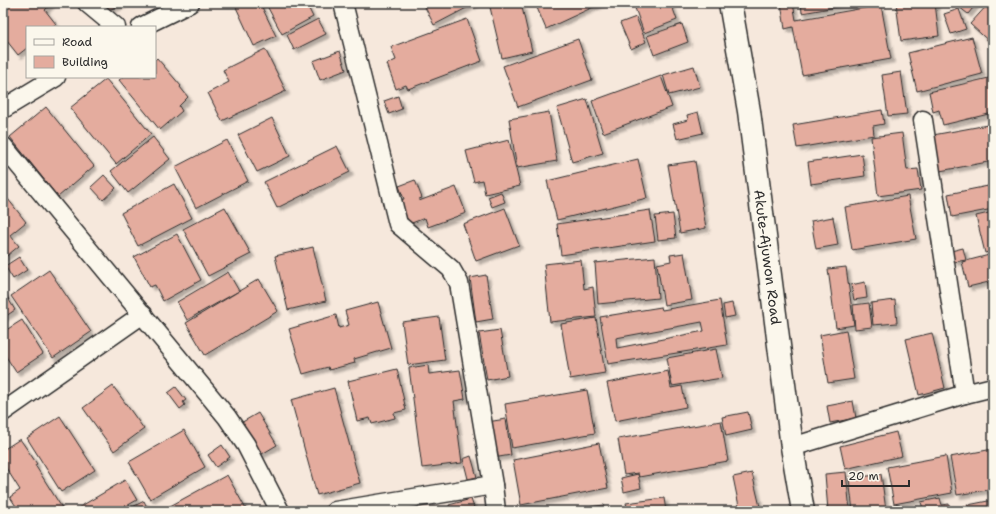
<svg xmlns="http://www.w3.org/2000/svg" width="996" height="514" font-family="'Shantell Sans',sans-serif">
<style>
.building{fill:#e4ac9e;stroke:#2b2b2b;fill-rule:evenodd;filter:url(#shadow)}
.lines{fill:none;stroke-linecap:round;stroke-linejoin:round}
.street-casing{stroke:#2b2b2b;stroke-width:21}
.secondary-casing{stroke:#2b2b2b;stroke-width:25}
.street{stroke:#fbf7ec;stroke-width:18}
.secondary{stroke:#fbf7ec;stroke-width:22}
.labels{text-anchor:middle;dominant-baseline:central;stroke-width:4;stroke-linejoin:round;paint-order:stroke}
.street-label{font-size:14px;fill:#2b2b2b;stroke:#fbf7ec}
</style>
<defs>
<filter id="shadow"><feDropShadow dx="3.5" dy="3.5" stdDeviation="1" flood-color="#0004"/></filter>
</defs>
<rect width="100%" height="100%" fill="#f6e8dc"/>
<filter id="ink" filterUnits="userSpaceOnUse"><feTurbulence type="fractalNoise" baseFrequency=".025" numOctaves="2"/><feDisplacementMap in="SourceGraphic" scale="8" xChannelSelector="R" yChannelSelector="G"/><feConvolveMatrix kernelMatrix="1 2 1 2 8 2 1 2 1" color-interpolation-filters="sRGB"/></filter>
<g filter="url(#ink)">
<g class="building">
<path d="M3,3H52L45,10L56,24L52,27H27V48L18,55L3,36Z"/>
<path d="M100,3H125L104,12Z"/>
<path d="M238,3H260L276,36L254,46L235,5Z"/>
<path d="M268,3H306L313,17L282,34L266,4Z"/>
<path d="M423,3H476L434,25Z"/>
<path d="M489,3H521L532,51L502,58Z"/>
<path d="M535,3H602L546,29Z"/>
<path d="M647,3H671L677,20L644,33L635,8Z"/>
<path d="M781,3H793L796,20L881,5L891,59L802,75L793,27L785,29Z"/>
<path d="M801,3H860L802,13Z"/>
<path d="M896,3H935L939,36L901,41Z"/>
<path d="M954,3H977L968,14Z"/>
<path d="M989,3H993V45L970,24Z"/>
<path d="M959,9L966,29L951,34L944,14Z"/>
<path d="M636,17L646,42L631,49L620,23Z"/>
<path d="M318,19L326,34L294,50L287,35Z"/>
<path d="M467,19L482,61L408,89L406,85L396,89L387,64L396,60L391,47Z"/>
<path d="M682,24L688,42L654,55L647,36Z"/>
<path d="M972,37L982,74L917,91L908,53Z"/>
<path d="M578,39L592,80L518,107L503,66Z"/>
<path d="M265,49L286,91L222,121L208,93L229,82L223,70Z"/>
<path d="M340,51L346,70L320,80L313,61Z"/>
<path d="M157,58L181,86L180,87L188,97L179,106L182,111L160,130L119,80L123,77H155V60Z"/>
<path d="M694,66L700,87L669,95L663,75Z"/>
<path d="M901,72L907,114L888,116L882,75Z"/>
<path d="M661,76L672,107L603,133L592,101Z"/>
<path d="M993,77V113L943,125L939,110L933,112L929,92Z"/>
<path d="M106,79L151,134L116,164L70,108Z"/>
<path d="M398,96L402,109L389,114L384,101Z"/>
<path d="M587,99L603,153L572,162L557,108Z"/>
<path d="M46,107L94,166L58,197L10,137Z"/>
<path d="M882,110L884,124L873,126L874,135L797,148L793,125Z"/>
<path d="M549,112L557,161L517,168L509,119Z"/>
<path d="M698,112L703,133L677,139L673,124L688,120L687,115Z"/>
<path d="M272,118L290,156L257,172L238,135Z"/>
<path d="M993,124V161L940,171L933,135Z"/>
<path d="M902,133L907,170L918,169L921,190L878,196L871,137Z"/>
<path d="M153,137L170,159L128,193L111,171Z"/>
<path d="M227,140L248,181L196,208L175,167Z"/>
<path d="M509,140L520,186L485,194L482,180L474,182L466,151Z"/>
<path d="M337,146L350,172L277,208L264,182Z"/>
<path d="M862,154L865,176L811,184L808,162Z"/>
<path d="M638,159L647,198L557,220L547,181Z"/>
<path d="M695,161L706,228L680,233L668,165Z"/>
<path d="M104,175L116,188L103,200L91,187Z"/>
<path d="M415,180L422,198L419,199V201L456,187L466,213L428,227L425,218L409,224L400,200L404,199L399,186Z"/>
<path d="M174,184L192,218L138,246L121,213Z"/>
<path d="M993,185V209L952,217L948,194Z"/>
<path d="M501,192L505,202L492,207L488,197Z"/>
<path d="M908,196L916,239L852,250L845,207Z"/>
<path d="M8,199L26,222L10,235L19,246L3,259V203Z"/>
<path d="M225,207L251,254L208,276L183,229Z"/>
<path d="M505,208L519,245L476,261L463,224Z"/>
<path d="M650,210L655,241L561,255L557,224Z"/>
<path d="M993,212V251L985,253L976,216Z"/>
<path d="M673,214L676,238L658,240L655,216Z"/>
<path d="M833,217L838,245L816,249L811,221Z"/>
<path d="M177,234L201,280L163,301L155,285L150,287L134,257Z"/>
<path d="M313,247L326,301L288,310L275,256Z"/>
<path d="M963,248L966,260L954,262L951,251Z"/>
<path d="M684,253L692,300L664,305L657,264L671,261L670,255Z"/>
<path d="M993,254V281L968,287L962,262Z"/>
<path d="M19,257L27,270L13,279L5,266Z"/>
<path d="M655,257L658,298L598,304L595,263Z"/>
<path d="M581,260L584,289L593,287L596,317L550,322L544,264Z"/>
<path d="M846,267L854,325L836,328L828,269Z"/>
<path d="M49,270L91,332L53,358L11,296Z"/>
<path d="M228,272L239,291L187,320L177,302Z"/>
<path d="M486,275L493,319L476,322L470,278Z"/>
<path d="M259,279L278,311L205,355L186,323Z"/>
<path d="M865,282L867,298L854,300L851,285Z"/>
<path d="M3,290L15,310L3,318Z"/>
<path d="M720,300L727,345L608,364L600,317L661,307L662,310ZM702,322L704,331L617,348L616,338Z"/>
<path d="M895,300L897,323L873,325L871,303Z"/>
<path d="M378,302L391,348L354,359L355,363L329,370L328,367L303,374L289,329L336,315L339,328L349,325L345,311Z"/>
<path d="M732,303L735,316L725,318L723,305Z"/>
<path d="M869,303L872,327L855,329L853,305Z"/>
<path d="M439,317L445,360L408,365L402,322Z"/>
<path d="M596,318L605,373L570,379L561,324Z"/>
<path d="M22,320L43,354L16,372L3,352V332Z"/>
<path d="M500,330L508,376L487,380L479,333Z"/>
<path d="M846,330L854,379L828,383L820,335Z"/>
<path d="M932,333L945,388L919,395L906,339Z"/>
<path d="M716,349L722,378L672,386L667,358Z"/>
<path d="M428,365L429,374L460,370L465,399L454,401L462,463L422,468L409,368Z"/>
<path d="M397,369L406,410L394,413L395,418L372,424L370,418L357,421L348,381Z"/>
<path d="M668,371L671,388L682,386L686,407L615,421L607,383Z"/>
<path d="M113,386L144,429L114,451L83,408Z"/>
<path d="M176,387L186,400L183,402L185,405L180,409L168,393Z"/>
<path d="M334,388L360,483L317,495L291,400Z"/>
<path d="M587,390L595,433L512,448L505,404Z"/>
<path d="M853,401L856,418L830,423L827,406Z"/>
<path d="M748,412L752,430L726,436L722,417Z"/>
<path d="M258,413L277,445L257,457L239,424Z"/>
<path d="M60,416L95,470L61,492L27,438Z"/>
<path d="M506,419L511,455L493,458L487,422Z"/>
<path d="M721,421L728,461L639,477L638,473L624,475L618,439Z"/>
<path d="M184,430L205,467L150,499L129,462Z"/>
<path d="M896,432L902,456L845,469L840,446Z"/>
<path d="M20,439L37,464L35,465L64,511H19L10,497L20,490L3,463V450Z"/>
<path d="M599,443L608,488L521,505L513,460Z"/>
<path d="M222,445L230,457L216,467L208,455Z"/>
<path d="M993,449V489L957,495L950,457Z"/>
<path d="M471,456L477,477L468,479L463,459Z"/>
<path d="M946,456L952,493L894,504L887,467Z"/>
<path d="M846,472L850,511H828L825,474Z"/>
<path d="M752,473L761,511H740L733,477Z"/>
<path d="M638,474L641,488L624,492L621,478Z"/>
<path d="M881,474L886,510L853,511L849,479Z"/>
<path d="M227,475L247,511H161Z"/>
<path d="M125,480L137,500L118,511H80L78,508Z"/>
<path d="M664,498L666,511H628L626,503Z"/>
<path d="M940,498L942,505L949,504L950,511H912L923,509L921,502Z"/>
<path d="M471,499L475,511H450L449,505Z"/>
<path d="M993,500V511H964L963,506Z"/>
<path d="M144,501L149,511H125Z"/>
<path d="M604,505L605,511H558Z"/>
</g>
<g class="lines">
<g class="street-casing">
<g id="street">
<path d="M87,3L116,27"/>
<path d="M343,3L398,224L451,269L459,283L493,485L496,511"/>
<path d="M141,27L190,3"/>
<path d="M3,109L56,77"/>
<path d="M923,120L965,394"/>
<path d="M3,146L227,417L246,445L280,511"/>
<path d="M3,412L143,314"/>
<path d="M792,447L965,394L993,387"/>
<path d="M335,511L493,485"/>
</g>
</g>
<g class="secondary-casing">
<g id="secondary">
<path id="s1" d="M730,3L749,111L792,447L803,511"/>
</g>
</g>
<use href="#street" class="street"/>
<use href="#secondary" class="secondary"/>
</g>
</g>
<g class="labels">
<g class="street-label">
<text stroke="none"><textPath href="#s1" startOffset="257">Akute-Ajuwon Road</textPath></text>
</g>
</g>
<rect width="996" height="514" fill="none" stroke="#fbf7ec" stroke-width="16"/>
<rect x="8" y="8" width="980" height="498" fill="none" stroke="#2b2b2b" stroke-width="1.5" filter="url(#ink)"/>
<rect x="26" y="26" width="130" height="52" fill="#fbf7ec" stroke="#a8a59f"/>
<rect x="34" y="39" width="20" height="6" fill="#fbf7ec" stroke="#a8a59f"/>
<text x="62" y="46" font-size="12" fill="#2b2b2b">Road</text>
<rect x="34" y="56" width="20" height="12" fill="#e4ac9e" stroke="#a8a59f"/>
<text x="62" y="66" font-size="12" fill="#2b2b2b">Building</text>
<path d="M842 480v6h67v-6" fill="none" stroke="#2b2b2b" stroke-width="2"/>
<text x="848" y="480" font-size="12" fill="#2b2b2b" stroke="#fbf7ec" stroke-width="3" paint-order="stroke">20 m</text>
</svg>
